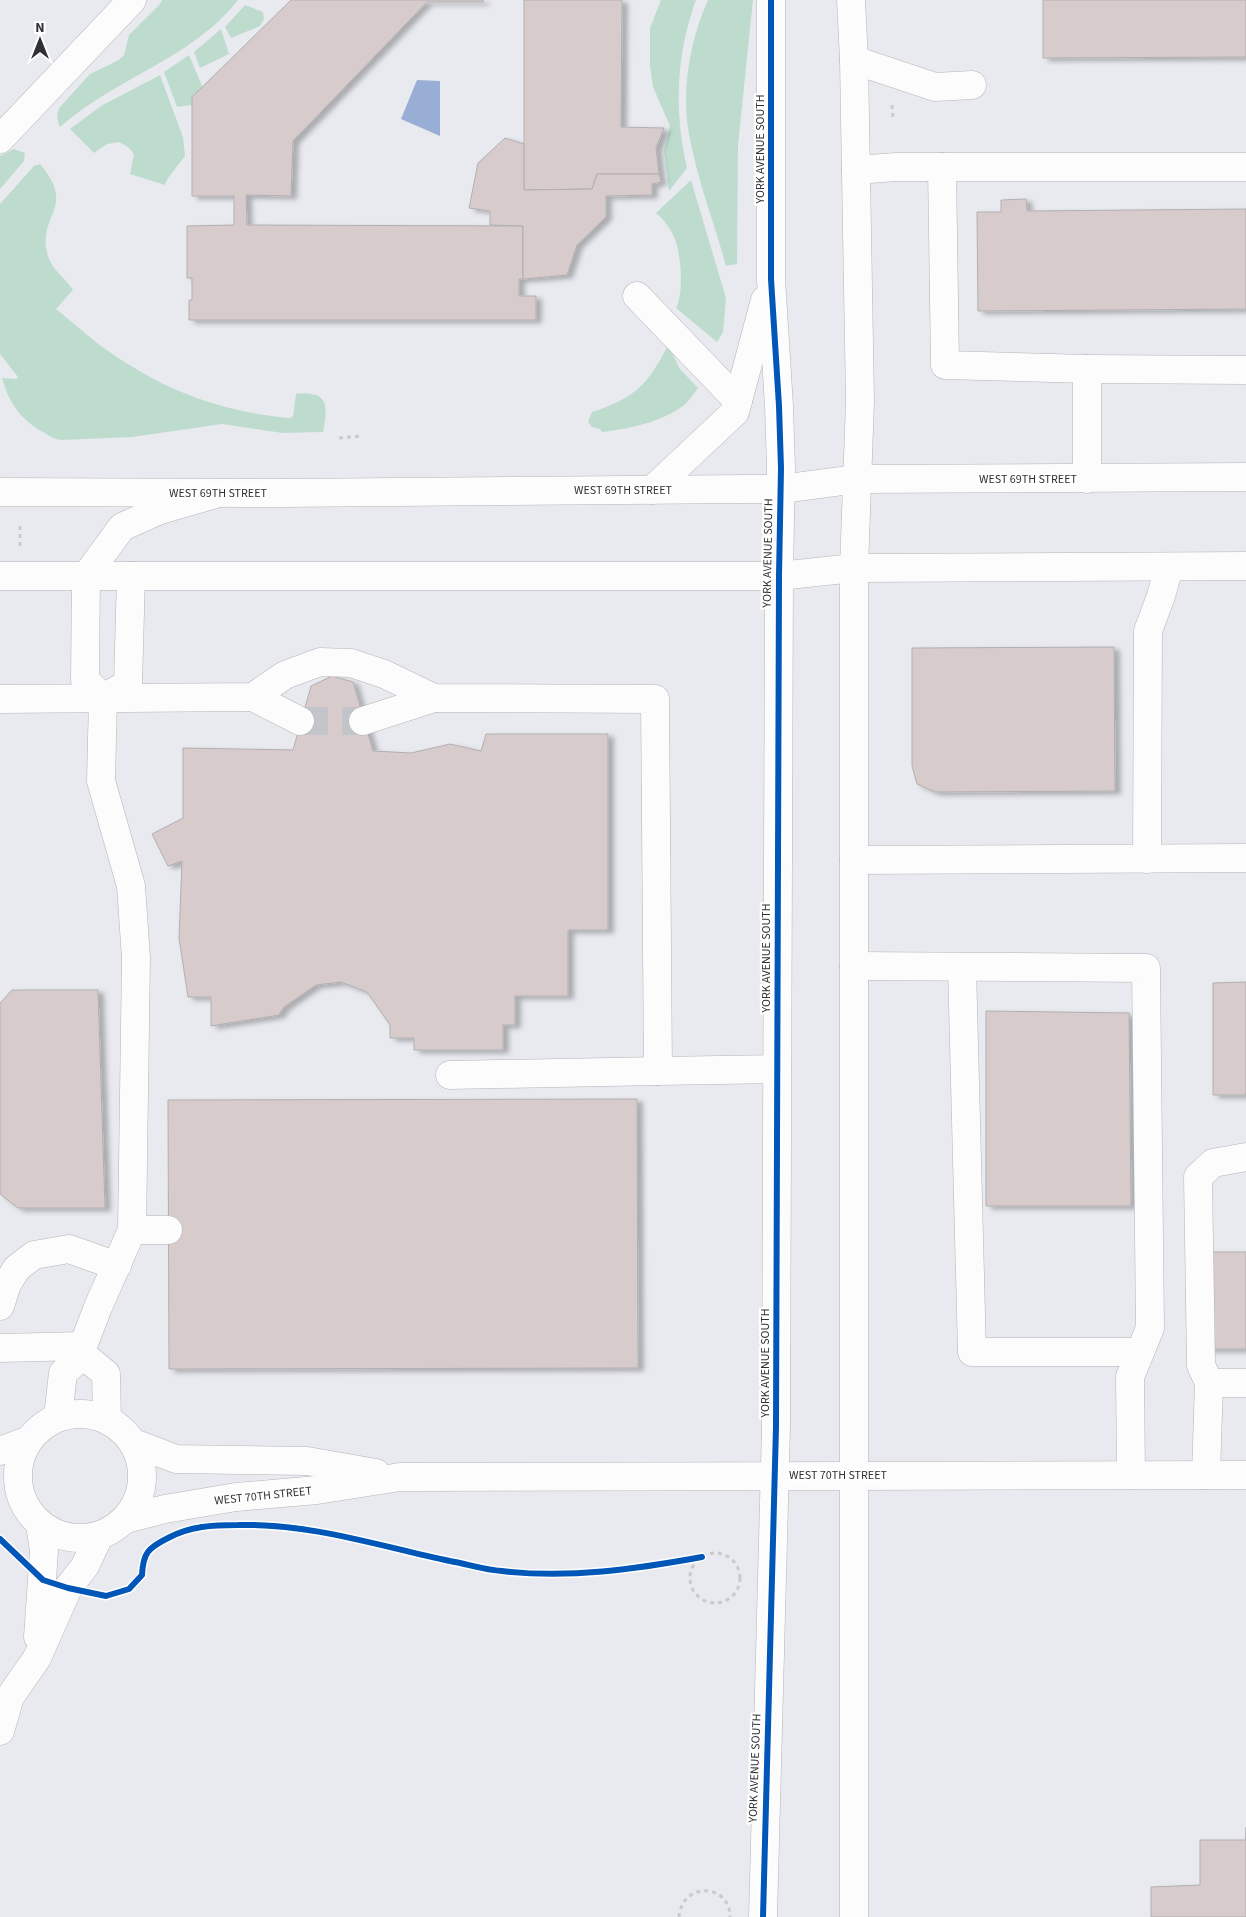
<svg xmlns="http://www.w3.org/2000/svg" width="1246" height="1917" font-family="'Source Sans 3',sans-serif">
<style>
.green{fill:#bddccd}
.water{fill:#98aed5}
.building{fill:#d8cbcb;stroke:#b1afb1;filter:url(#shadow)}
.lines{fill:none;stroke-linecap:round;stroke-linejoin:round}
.minor-tunnel{stroke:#c4c5cb;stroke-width:28;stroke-dasharray:28 14;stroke-linecap:butt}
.minor-casing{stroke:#b4b4b8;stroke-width:29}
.major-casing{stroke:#b4b4b8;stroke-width:29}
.path{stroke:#cacacc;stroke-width:3;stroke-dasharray:4 4;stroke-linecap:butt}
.minor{stroke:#fcfcfd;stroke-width:28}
.major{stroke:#fcfcfd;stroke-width:28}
.cycleway-casing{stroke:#fff;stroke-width:9}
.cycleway{stroke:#0057b8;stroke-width:6}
.labels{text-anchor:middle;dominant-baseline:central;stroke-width:4.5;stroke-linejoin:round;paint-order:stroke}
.street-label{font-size:12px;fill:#303135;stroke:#fff}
</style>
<defs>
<filter id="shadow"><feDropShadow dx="5.5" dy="3" stdDeviation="2.5" flood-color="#0004"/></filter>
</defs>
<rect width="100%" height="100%" fill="#e9eaf0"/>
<g class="green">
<path d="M162,0H238C192,59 115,78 60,127C57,119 56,114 60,107L90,74L119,60L124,55L129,35L160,4Z"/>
<path d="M661,0H696C676,55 674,111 687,168L669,191L664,151L670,126L653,87L650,66V28Z"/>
<path d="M708,0H753L738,145L737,264L726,266C714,222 697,179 689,134C681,90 690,40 708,0Z"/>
<path d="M245,5L263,12L264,19L260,26L231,38L225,27Z"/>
<path d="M221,29L229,54L200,68L194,52Z"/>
<path d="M189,55L203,88L192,105L177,107L164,72Z"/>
<path d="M160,75L183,137L185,156L168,178L165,185L130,174L134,154L128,147L119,142L107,144L94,153L70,129L101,106Z"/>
<path d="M14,149L25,153L24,161L0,189V156Z"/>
<path d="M40,164C77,207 38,215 47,252C50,269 64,276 73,290L56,309C70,320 83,332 97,343C158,388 215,411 290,418L293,416L296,394C329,391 328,405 323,432L283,433L222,424L132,437L61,440C54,439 49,436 43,432C21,420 9,403 2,378L16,379L18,377L0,354V204L34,166Z"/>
<path d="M691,180L726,298L723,332L717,342L676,308C684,294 681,254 675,239C671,229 664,220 656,213Z"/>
<path d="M668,345L680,369L698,388C693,395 687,404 680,408C658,423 627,429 602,432L600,429L592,427L588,422L592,412C635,398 648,385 668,345Z"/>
</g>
<path class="water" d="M417,80L440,81V136L401,119Z"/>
<g class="building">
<path d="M291,0H483V2H427L293,141L291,196L246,195L247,225L523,226V279H519V296H536V320H189V300H192V278H187V226L234,225V196H192V97Z"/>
<path d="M524,0H622L621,127L664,128L656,148L659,174H597L592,189L524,190Z"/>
<path d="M1043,0H1246V57L1043,58Z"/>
<path d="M505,138L524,144V190L592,189L597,174H659L661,182L652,184V195L606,196V217L577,245L567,275L523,279V226L490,225V211L469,208L478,163Z"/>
<path d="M1026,199L1027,211L1246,209V309L978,311L977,212H1001V200Z"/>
<path d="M1114,647L1115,791L935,792L917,784L912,766V648Z"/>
<path d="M332,676L353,682L373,751L411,753L450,744L481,751L486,734H608V930H568V996H515V1025H503V1050H414V1038H390V1025L367,992L341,982L316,985L284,1007L279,1015L211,1026V997H188L179,938L182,861L168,866L152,834L183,818V748L293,750L311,686Z"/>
<path d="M1246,982V1095H1213V983Z"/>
<path d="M12,990H98L105,1208H18L0,1194V1003Z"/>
<path d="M986,1011L1129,1013L1131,1206H986Z"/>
<path d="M637,1099L638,1368L169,1369L168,1100Z"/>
<path d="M1207,1252H1246V1349H1208Z"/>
<path d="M1246,1827V1917H1151V1887L1200,1885V1840H1246Z"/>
</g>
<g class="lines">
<path class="minor-tunnel" d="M300,721H363"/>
<g class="minor-casing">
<g id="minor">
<path d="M851,0L854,60L860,401L854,568V1917"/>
<path d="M854,60L935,87L972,85"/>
<path d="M0,139L132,0"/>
<path d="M942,167L945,365L1087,369"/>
<path d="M856,170L896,167H1246"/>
<path d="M637,296L738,401"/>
<path d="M1087,479V369L1246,370"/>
<path d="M652,490L735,412L765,300"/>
<path d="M0,492L281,493L748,489H781L857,479L1246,477"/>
<path d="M0,576H779L854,568L1246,566"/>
<path d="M253,697L300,721"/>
<path d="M103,698L128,684L131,576"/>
<path d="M0,699L253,697L285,675L320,662L351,663L384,674L434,698L655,699L658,1071L777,1069"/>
<path d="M363,721L434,698"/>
<path d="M1147,859L1148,631L1161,596L1169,567"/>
<path d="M854,860L1246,858"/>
<path d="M854,966L1146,968L1150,1328L1130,1377L1131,1475"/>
<path d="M962,967L972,1352H1140"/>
<path d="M450,1075L658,1071"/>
<path d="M132,1230H168"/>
<path d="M0,1306L7,1284L17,1268L34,1255L69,1249L117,1266"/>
<path d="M0,1348L83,1346"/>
<path d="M83,1355L106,1374L107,1420"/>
<path d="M1209,1383L1201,1365L1198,1177L1213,1163L1246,1157"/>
<circle cx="80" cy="1476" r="62"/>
<path d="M58,1417L63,1373L83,1355V1346L98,1307L132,1230L136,958L131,886L101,781L103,698L85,680L86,576"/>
<path d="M134,1443L176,1459L307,1461L376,1473"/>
<path d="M0,1451L29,1440"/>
<path d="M1206,1475L1209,1383H1246"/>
<path d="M126,1519L165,1509L236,1497L317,1490L400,1477L1246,1475"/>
<path d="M38,1637L44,1551L40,1524"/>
<path d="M0,1731L10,1697L37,1658L68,1588L85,1566L99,1536"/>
<path d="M763,1917L776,1427L779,576L781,468L779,406L771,279V0"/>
</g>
</g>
<g class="major-casing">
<path id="major" d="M86,576L122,527L160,510L219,493"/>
</g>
<g class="path">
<path d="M892,105L893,120"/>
<path d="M339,438L362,436"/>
<path d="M20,546V523"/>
<circle cx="715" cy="1578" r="25"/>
<path d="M679,1917C682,1881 730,1883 730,1917"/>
</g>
<use href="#minor" class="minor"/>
<use href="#major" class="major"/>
<g class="cycleway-casing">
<g id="cycleway">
<path d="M0,1539L43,1580L68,1588L106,1596L129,1589L142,1575C143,1553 148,1548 168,1538C190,1526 213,1525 238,1525C310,1523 379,1546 450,1561C467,1564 485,1570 502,1571C569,1579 636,1569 702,1557"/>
<path d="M763,1917L776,1427L779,576L781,468L779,406L771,279V0"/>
</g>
</g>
<use href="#cycleway" class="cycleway"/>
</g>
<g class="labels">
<g class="street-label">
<text transform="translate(760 149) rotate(-90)">YORK AVENUE SOUTH</text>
<text x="1028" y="479">WEST 69TH STREET</text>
<text x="623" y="490">WEST 69TH STREET</text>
<text x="218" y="493">WEST 69TH STREET</text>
<text transform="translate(768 553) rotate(-89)">YORK AVENUE SOUTH</text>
<text transform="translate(766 958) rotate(-90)">YORK AVENUE SOUTH</text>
<text transform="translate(765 1363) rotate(-90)">YORK AVENUE SOUTH</text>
<text x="838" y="1475">WEST 70TH STREET</text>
<text transform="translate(263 1496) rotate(-6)">WEST 70TH STREET</text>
<text transform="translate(755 1768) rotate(-88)">YORK AVENUE SOUTH</text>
</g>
</g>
<g transform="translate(40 40)" stroke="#ffffff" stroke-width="4" paint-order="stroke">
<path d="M0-4L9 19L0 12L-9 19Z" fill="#303135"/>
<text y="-8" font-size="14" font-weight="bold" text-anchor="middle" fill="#303135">N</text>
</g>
</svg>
